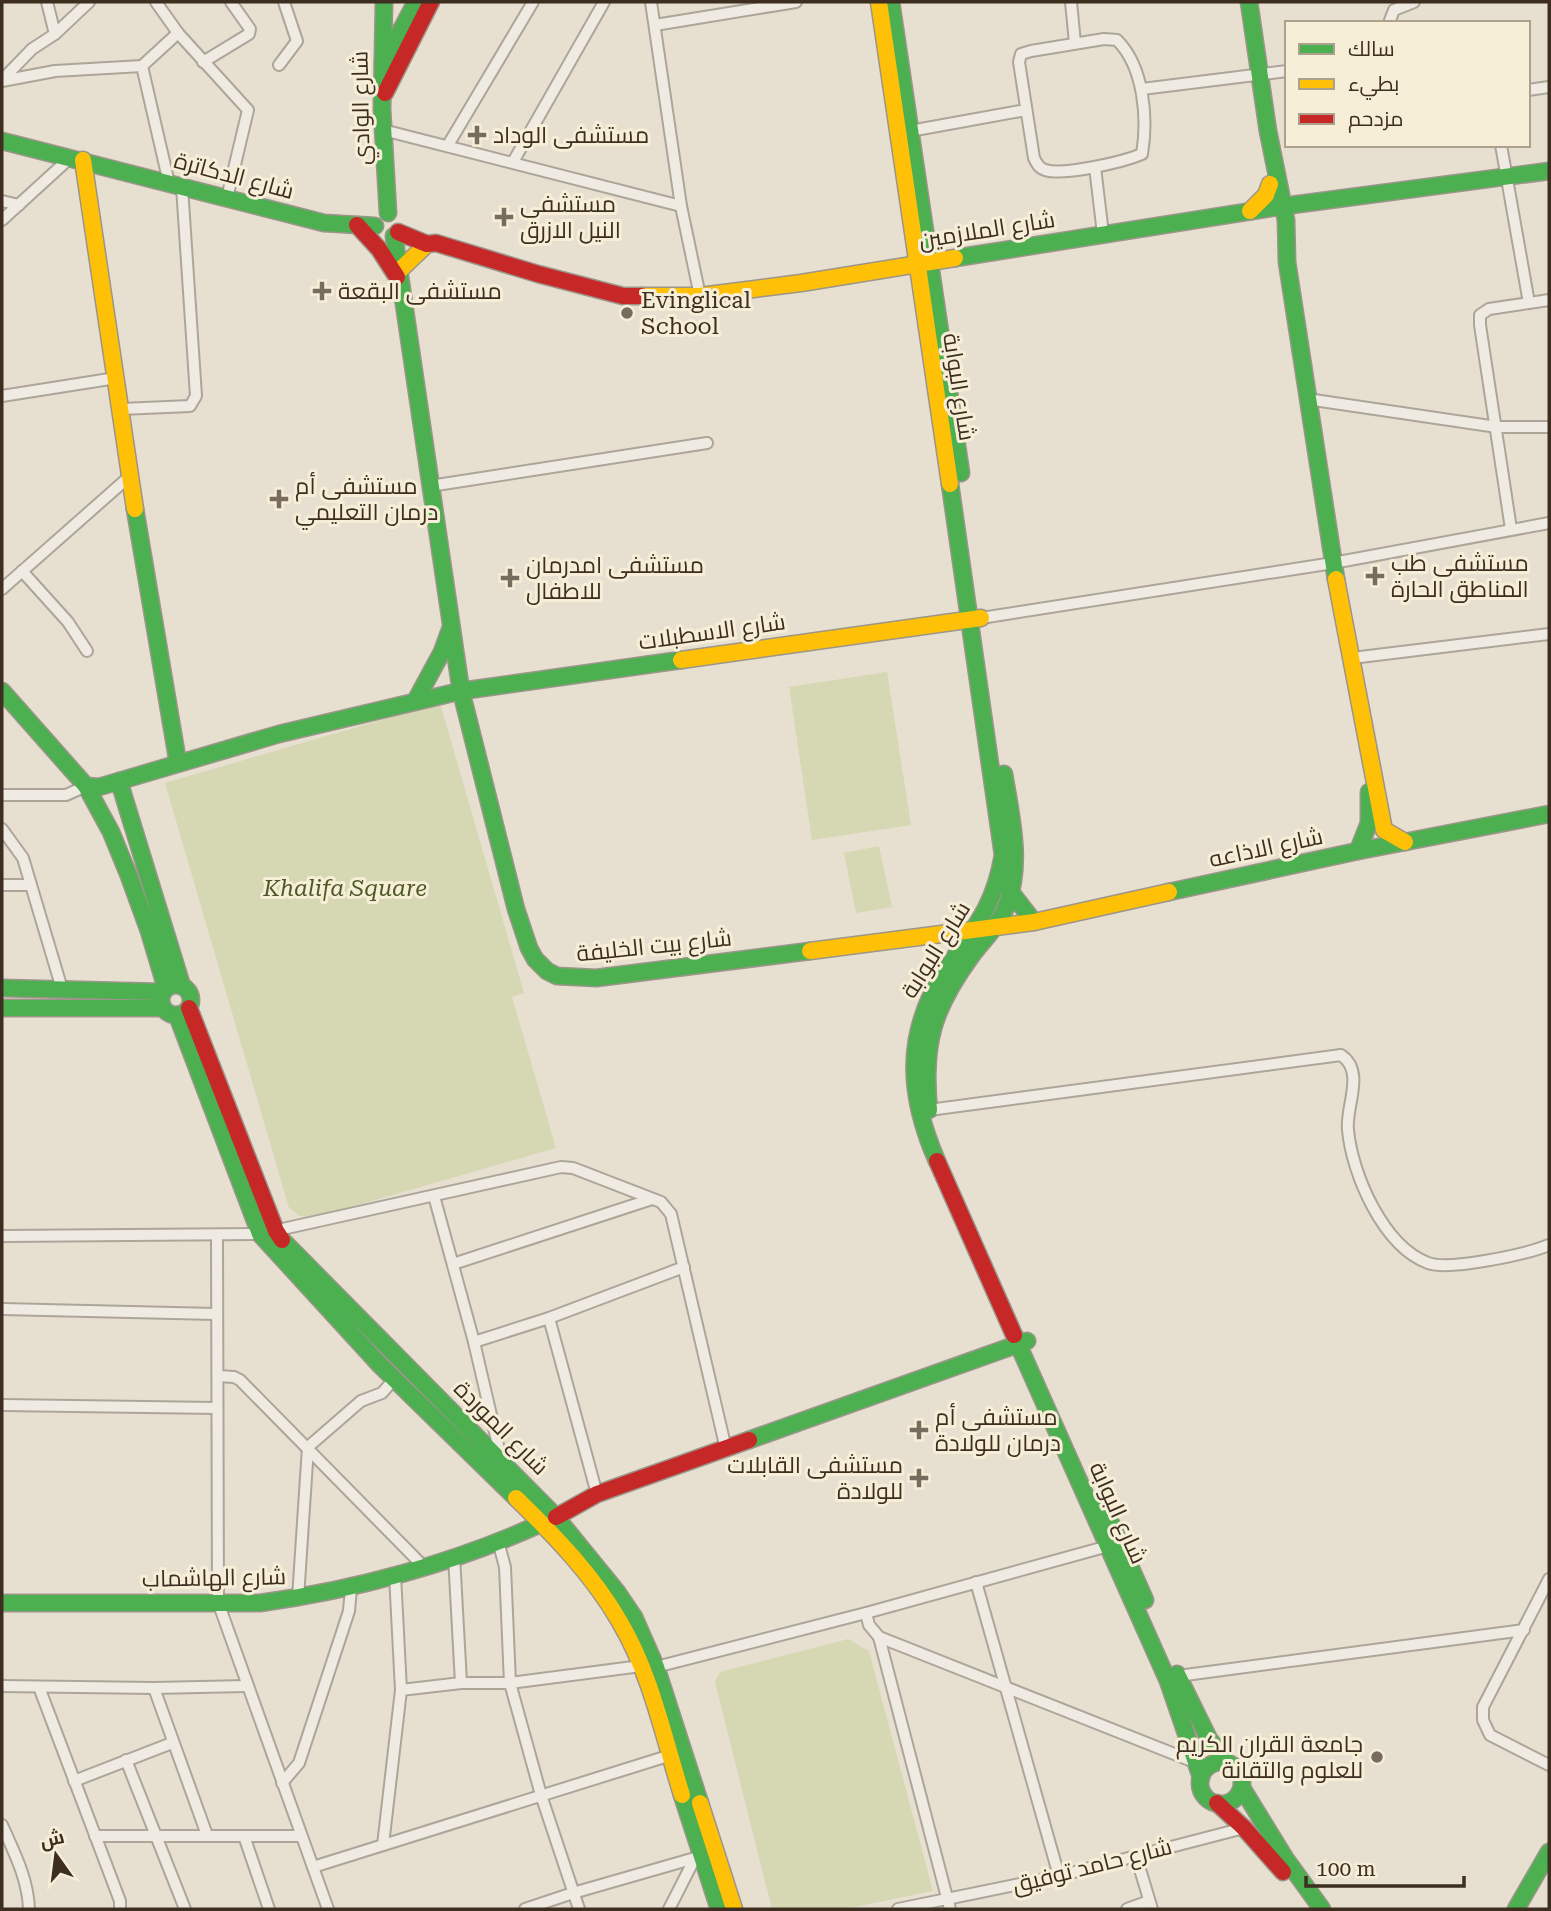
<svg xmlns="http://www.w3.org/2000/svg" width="1551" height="1911" font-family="'Roboto Serif',Cairo,serif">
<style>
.green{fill:#d6d7b3}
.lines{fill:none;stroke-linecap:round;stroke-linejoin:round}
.street-casing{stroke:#ada599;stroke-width:14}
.fast-casing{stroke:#9c958a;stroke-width:19}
.slow-casing{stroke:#9c958a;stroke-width:19}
.jam-casing{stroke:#9c958a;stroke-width:19}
.street{stroke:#efebe3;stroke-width:10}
.fast{stroke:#4caf50;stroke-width:16}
.slow{stroke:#ffc107;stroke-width:16}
.jam{stroke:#c62828;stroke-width:16}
.poi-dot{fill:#786c5e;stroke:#f7eed8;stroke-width:2.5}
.labels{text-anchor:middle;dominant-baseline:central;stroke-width:6;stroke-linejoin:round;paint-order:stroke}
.street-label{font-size:23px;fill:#3d2e20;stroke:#f7eed8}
.poi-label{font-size:23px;fill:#3d2e20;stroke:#f7eed8;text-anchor:start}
.park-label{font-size:23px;font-style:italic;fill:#4d5a26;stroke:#f7eed8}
</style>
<rect width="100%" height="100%" fill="#e7e0d1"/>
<g class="green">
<path d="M887,672L911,825L812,840L789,687Z"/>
<path d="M440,703L524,993L512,997L556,1148L313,1218L300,1216L289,1208L165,783Z"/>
<path d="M879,846L892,907L856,913L844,853Z"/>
<path d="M848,1639L869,1651L933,1891L845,1909H772L715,1682L720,1672Z"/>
</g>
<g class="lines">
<g class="street-casing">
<g id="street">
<path d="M47,2L55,34"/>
<path d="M156,2L178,33L248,110L227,198"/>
<path d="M651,2L681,206L700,296"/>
<path d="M1071,2L1075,43"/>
<path d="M1389,23L1394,10L1414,2"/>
<path d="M655,25L796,2"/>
<path d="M1104,39L1117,40C1144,67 1148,118 1142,154C1123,162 1063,176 1045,170C1039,168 1037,164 1034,158L1019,62L1021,54L1031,51Z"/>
<path d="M203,62L249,34L250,29L231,2"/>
<path d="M279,65L297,41L284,2"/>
<path d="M2,80L32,49L55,34L89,2"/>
<path d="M2,81L55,71L142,66"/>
<path d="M1142,89L1287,71"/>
<path d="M1528,90L1549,87"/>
<path d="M383,130L681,206"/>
<path d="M910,131L1026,110"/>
<path d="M448,145L533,2"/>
<path d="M1501,145L1529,303"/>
<path d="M513,162L604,2"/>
<path d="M1095,167L1103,234"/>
<path d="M169,183L142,66L178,33"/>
<path d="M2,201L19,205"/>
<path d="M2,220L71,157"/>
<path d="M2,396L116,378"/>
<path d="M1307,399L1497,427H1549"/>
<path d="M121,409L190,406L196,396L182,187"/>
<path d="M430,486L707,443"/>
<path d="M1511,529L1480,325V315L1489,309L1549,300"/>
<path d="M22,571L68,622L87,651"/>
<path d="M2,589L130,476"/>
<path d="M981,618L1333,563L1549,523"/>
<path d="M1352,658L1549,634"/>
<path d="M2,795H66L86,786"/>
<path d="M2,829L23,858L62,989"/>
<path d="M2,885H31"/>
<path d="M929,1110L1341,1055C1366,1072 1345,1107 1348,1130C1352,1174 1383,1246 1428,1263C1449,1271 1527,1254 1549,1245"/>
<path d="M434,1196L474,1342L501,1458"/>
<path d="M217,1235L218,1602L328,1909"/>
<path d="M2,1236L260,1234L561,1167L573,1168L661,1202L671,1214L726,1449"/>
<path d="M453,1264L652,1199"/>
<path d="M2,1309L216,1314"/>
<path d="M549,1318L597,1494"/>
<path d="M474,1342L549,1318L684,1267"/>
<path d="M218,1376L234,1377L240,1380L424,1567"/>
<path d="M2,1405L216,1408"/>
<path d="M498,1541L505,1567L510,1683L541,1795L579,1909"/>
<path d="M454,1556L461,1683"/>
<path d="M1549,1579L1483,1707V1720L1490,1735L1549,1765"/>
<path d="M976,1582L1059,1876"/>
<path d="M298,1598L308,1447L361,1401L382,1393L395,1378"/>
<path d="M866,1613L869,1625L879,1637L1197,1763"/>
<path d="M879,1637L950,1909"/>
<path d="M1178,1676L1524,1630"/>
<path d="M2,1686L154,1688L246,1686"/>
<path d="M39,1687L120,1901V1909"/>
<path d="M154,1688L207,1835"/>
<path d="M401,1690L461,1683H510L641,1666L656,1667L866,1613L1112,1545"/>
<path d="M126,1760L185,1909"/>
<path d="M74,1781L172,1743"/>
<path d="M282,1783L299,1763L349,1611L351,1588"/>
<path d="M2,1825C14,1852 28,1879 29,1909"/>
<path d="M95,1836H301"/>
<path d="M244,1836L269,1909"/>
<path d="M383,1845L401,1690L395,1575"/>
<path d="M1136,1856L1152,1909"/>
<path d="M313,1867L671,1755"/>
<path d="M525,1909L573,1893L695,1858L702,1849"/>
<path d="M669,1909L695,1858"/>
<path d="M898,1909L1059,1876L1244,1828"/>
<path d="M1127,1909L1149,1901"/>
</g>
</g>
<g class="fast-casing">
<g id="fast">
<path d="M384,2L382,109L388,213"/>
<path d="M891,2L961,473"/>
<path d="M1249,2L1268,131L1286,220L1287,262L1336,579"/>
<path d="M383,64L416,2"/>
<path d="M2,141L324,223L375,226"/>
<path d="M955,258L1284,206L1549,171"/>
<path d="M135,509L178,763"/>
<path d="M681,660L461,691L516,909L529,948L535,959L547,971L557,976L596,978L810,951"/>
<path d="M2,691L86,786L111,832L129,876L149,931L166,988"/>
<path d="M416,700L442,652L450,630"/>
<path d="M119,781L182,986"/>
<path d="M86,786L99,787L279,734L461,691L394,236"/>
<path d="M1358,851L1369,823V792"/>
<path d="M1010,891L1034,922"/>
<path d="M1169,892L1358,851L1549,814"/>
<circle cx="176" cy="1000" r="15"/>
<path d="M2,988L162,992"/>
<path d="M2,1008H162"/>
<path d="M177,1015L260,1234L380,1365L516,1498"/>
<path d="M929,1110C922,1044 933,1008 972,955C984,939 999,925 1006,907C1023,864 1011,817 1004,774"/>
<path d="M937,1161C908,1095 904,1035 944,973C972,930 994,909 1003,855L950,484"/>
<path d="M282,1240L556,1517L617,1592L634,1617L656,1667L700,1803"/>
<path d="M1014,1335L1168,1681L1201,1777"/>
<path d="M749,1440L1027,1341"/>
<path d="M1101,1501L1145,1600"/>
<path d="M2,1603H260C355,1590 455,1563 542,1523"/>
<path d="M1177,1674L1209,1739L1227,1762"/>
<circle cx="1221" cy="1783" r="21"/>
<path d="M1242,1788L1285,1858L1322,1909"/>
<path d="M682,1795L719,1909"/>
<path d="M1516,1909L1549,1852"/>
</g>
</g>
<g class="slow-casing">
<g id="slow">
<path d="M879,2L950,484"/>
<path d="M83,160L135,509"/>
<path d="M1250,211L1266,195L1270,184"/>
<path d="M400,270L427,244"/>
<path d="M641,296H700L801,283L955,258"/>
<path d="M1336,579L1384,830L1405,842"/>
<path d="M681,660L981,618"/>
<path d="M810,951L1034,922L1169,892"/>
<path d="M516,1498C555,1536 593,1575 620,1622C651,1674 664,1738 682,1795"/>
<path d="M700,1803L734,1909"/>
</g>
</g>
<g class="jam-casing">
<g id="jam">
<path d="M385,93L431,2"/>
<path d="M357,225L379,249L397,277"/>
<path d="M398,232L427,244L436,243L538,274L623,296H641"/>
<path d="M189,1008L276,1231L282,1240"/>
<path d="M937,1161L1014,1335"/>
<path d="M556,1517L597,1494L749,1440"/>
<path d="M1217,1803L1244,1828L1283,1872"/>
</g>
</g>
<use href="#street" class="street"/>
<use href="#fast" class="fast"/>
<use href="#slow" class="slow"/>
<use href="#jam" class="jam"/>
</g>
<g class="poi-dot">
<path d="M473.5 124.5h7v7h7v7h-7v7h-7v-7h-7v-7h7z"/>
<path d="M500.5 206.5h7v7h7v7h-7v7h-7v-7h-7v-7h7z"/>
<path d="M318.5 280.5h7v7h7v7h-7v7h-7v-7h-7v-7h7z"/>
<circle cx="627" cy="313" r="7"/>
<path d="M275.5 488.5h7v7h7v7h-7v7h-7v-7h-7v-7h7z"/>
<path d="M1371.5 565.5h7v7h7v7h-7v7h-7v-7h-7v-7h7z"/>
<path d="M506.5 567.5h7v7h7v7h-7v7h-7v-7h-7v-7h7z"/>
<path d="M915.5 1419.5h7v7h7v7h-7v7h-7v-7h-7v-7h7z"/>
<path d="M915.5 1467.5h7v7h7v7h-7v7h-7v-7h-7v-7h7z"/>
<circle cx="1377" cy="1757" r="7"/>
</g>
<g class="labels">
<g class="street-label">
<text transform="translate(361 108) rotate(-91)">شارع الوادي</text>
<text transform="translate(234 176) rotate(15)">شارع الدكاترة</text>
<text transform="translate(987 230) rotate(-9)">شارع الملازمين</text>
<text transform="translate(959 387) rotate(81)">شارع البوابة</text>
<text transform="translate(712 632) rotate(-8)">شارع الاسطبلات</text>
<text transform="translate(1266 848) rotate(-12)">شارع الاذاعه</text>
<text transform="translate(654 946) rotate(-6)">شارع بيت الخليفة</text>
<text transform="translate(936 950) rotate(-58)">شارع البوابة</text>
<text transform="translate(501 1428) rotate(45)">شارع الموردة</text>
<text transform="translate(1118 1513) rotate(66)">شارع البوابة</text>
<text transform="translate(214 1578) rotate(-1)">شارع الهاشماب</text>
<text transform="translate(1092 1866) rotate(-14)">شارع حامد توفيق</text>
</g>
<g class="poi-label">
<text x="493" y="135">مستشفى الوداد</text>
<text x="520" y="204">مستشفى<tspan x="520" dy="26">النيل الازرق</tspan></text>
<text x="338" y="291">مستشفى البقعة</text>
<text x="641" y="300">Evinglical<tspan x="641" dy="26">School</tspan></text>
<text x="295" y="486">مستشفى أم<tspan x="295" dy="26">درمان التعليمي</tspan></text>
<text x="1391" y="563">مستشفى طب<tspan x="1391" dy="26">المناطق الحارة</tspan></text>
<text x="526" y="565">مستشفى امدرمان<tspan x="526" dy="26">للاطفال</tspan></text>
<text x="935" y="1417">مستشفى أم<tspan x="935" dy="26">درمان للولادة</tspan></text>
<text x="903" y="1465" text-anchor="end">مستشفى القابلات<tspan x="903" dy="26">للولادة</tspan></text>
<text x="1363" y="1744" text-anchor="end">جامعة القران الكريم<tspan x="1363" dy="26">للعلوم والتقانة</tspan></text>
</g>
<g class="park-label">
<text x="345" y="888">Khalifa Square</text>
</g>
</g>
<rect width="1551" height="1911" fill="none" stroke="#3d2e20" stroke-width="7"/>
<rect x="1285" y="21" width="245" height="126" fill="#f7eed8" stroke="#ada18e" stroke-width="2"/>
<rect x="1299" y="44" width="35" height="10" fill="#4caf50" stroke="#ada18e" stroke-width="2"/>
<text x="1348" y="56" font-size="21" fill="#3d2e20">سالك</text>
<rect x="1299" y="79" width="35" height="10" fill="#ffc107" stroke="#ada18e" stroke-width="2"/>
<text x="1348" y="91" font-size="21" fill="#3d2e20">بطيء</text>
<rect x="1299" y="114" width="35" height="10" fill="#c62828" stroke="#ada18e" stroke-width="2"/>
<text x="1348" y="126" font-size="21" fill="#3d2e20">مزدحم</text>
<g transform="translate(56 1855) rotate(346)" stroke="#f7eed8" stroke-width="5" paint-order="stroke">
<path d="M0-5L12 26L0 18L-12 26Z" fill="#3d2e20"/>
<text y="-10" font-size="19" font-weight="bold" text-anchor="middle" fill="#3d2e20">ش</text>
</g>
<path d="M1306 1876v10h158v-10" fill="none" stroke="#3d2e20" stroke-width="3.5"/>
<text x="1316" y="1876" font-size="21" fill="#3d2e20" stroke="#f7eed8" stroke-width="5" paint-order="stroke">100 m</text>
</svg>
